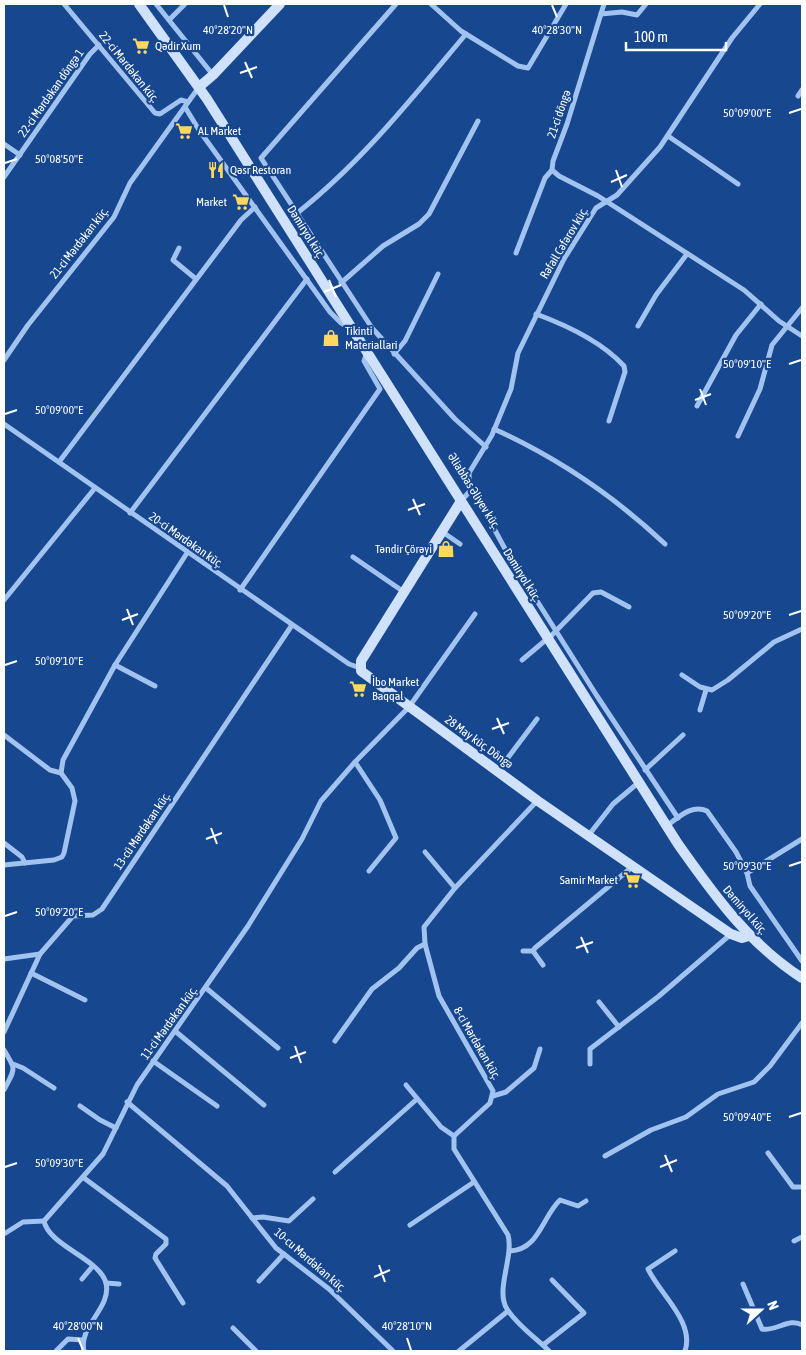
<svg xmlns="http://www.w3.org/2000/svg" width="806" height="1355" font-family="'Asap Condensed',sans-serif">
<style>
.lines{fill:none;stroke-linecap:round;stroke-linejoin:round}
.street{stroke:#a2c3f0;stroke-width:5}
.secondary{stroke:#d0e1fb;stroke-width:10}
.ticks{fill:none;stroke:#fff;stroke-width:2}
.labels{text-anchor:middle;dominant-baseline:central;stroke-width:4.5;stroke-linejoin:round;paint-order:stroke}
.poi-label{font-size:12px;fill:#fff;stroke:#16478f;text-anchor:start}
.street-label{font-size:12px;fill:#fff;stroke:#16478f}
.ticks-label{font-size:12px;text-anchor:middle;fill:#fff;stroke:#16478f;stroke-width:4.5;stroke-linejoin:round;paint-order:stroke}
</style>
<rect width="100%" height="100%" fill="#16478f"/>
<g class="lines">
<g class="street">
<path d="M64,4L155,113L160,114L181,100L188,102"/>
<path d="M156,4L213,75"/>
<path d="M396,4L261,158L372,328L455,419L486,447"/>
<path d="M431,4L461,31L518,66L528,68L566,4"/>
<path d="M604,4L567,124L553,161L552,170L559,176L598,196L744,290L779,321L802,336"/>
<path d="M601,14L622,12L637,15L646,4"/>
<path d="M169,20L185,4"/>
<path d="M798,96L802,90"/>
<path d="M185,107L199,130L330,312L341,323L349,328"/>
<path d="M668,136L738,184"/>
<path d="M4,144L20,155"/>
<path d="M4,177L90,54L99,45"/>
<path d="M296,214C361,163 413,97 466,34"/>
<path d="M179,248L173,260L196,279"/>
<path d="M516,253L545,178L552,170"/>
<path d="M341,283L383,246L419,224L429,214L478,121"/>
<path d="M536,314C566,325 602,342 624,366L625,372L609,421"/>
<path d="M638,326L656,295L687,254"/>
<path d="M394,354L405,341L438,274"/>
<path d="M4,360L28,325L114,217L130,183L199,87"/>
<path d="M697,406L736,335L761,304"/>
<path d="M4,424L349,664L360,668"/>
<path d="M494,429C558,458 614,496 665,544"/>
<path d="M738,436L760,389L772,345L802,308"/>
<path d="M59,462L241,220L255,207"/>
<path d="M470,491L478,499L510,558L597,696L678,818"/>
<path d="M461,501L470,491L469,473L492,435L511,389L518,353L564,259L596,208L617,195L660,147L732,38L760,4"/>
<path d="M130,513L307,279"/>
<path d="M441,531L460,544"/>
<path d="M353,557L404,592"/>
<path d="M240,590L380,389L364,361L367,352"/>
<path d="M4,600L95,488"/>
<path d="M551,636L593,593L601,592L629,607"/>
<path d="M522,660L547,639"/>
<path d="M115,665L155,686"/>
<path d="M682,675L700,687L712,690L728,680L774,642L802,629"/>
<path d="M700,710L706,690"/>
<path d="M4,735L50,770L61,773"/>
<path d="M355,762L380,800L396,838L369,871"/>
<path d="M645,770L683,735"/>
<path d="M498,771L537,719"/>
<path d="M537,801L455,888L424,927L425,944L439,996L493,1091L490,1103L454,1136V1149L508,1235C514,1257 495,1290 507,1309C517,1325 536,1338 549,1351"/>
<path d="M669,824C680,816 693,804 707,811L736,852L747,873L802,839"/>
<path d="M588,836L613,804L638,783"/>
<path d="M4,843L22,857L25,863"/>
<path d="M425,852L455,888"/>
<path d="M4,865L54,860L62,857L64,853L75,801L72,788L61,773L63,760L115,665L187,553"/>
<path d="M747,873L750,886L802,961"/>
<path d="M523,951H533"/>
<path d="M4,959L40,954"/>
<path d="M543,965L533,951L535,948L632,867"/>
<path d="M31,973L85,1000"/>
<path d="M206,988L278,1048"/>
<path d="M599,1002L619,1027"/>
<path d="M175,1031L264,1105"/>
<path d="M4,1032L40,954L73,916L93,915L102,909L292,625"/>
<path d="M335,1041L372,989L399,968L417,948L425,944"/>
<path d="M4,1050C17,1071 15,1068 4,1090"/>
<path d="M153,1061L217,1106"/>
<path d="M13,1064L23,1068L54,1088"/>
<path d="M590,1064V1049L659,996L731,934"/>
<path d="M406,1085L441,1127L454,1136"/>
<path d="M493,1096L506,1092L534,1068L540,1049"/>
<path d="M127,1102L227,1186L276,1248L329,1289L393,1351"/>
<path d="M80,1106L100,1120L116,1128"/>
<path d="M768,1153L793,1187H802"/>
<path d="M605,1156L651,1130L686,1117L718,1094L754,1082L770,1066L802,1023"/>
<path d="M335,1172L417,1099"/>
<path d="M84,1178L166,1239V1244L156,1254L155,1258L183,1303"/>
<path d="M252,1218L263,1217L289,1221L313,1199"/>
<path d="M410,1225L474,1182"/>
<path d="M4,1234L23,1222L44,1221"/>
<path d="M794,1241L802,1237"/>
<path d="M510,1251C539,1250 542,1217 560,1200L578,1206L586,1201"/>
<path d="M675,1251L648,1269C659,1293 695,1322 685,1351"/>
<path d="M82,1279L92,1267"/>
<path d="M259,1281L284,1254"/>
<path d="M106,1283L119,1284"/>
<path d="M743,1284L762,1329C775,1332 790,1317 802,1325"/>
<path d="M233,1328L256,1351"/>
<path d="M543,1345L584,1313L552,1280"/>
<path d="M56,1351L68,1339L83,1340"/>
<path d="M84,1351C78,1326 112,1308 106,1283C100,1259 49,1246 44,1221L103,1154L137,1085L248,926L302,839L321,801L355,762L409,707L475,614"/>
<path d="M459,1351L508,1311"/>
</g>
<g class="secondary">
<path d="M139,4L207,99L678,844C714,895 749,944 802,978"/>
<path d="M199,87L213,75L280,4"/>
<path d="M461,501L361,661V671L538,801L731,934L742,938L749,936"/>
</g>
</g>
<path class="ticks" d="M224,5L228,17M552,5L557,17M245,62L252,78M240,73L257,67M789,113L801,109M5,163L17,159M616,170L622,187M611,182L627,175M329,280L336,297M324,292L341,285M789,364L801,360M700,389L706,405M695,400L711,394M5,414L17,410M413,499L420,515M408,510L425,504M127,609L133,625M789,615L801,611M122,620L138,614M5,665L17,661M497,718L504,734M492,729L509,723M211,828L217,844M206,839L222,833M789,866L801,862M5,916L17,912M581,937L588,953M576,948L593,942M295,1046L301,1063M290,1058L306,1052M789,1117L801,1113M665,1155L672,1172M5,1167L17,1163M660,1167L677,1160M379,1265L385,1282M374,1277L390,1270M78,1338L83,1350M407,1338L411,1350"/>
<defs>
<g id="supermarket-bare" transform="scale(1.35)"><path d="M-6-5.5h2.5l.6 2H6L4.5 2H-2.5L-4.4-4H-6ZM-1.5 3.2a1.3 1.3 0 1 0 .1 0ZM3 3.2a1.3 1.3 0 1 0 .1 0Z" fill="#ffd761" stroke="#16478f" stroke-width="2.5" paint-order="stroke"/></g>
<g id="restaurant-bare" transform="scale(1.35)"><path d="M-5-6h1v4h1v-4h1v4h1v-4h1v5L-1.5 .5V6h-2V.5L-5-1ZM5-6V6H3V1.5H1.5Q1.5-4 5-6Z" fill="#ffd761" stroke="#16478f" stroke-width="2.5" paint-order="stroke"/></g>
<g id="shop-bare" transform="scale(1.35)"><path d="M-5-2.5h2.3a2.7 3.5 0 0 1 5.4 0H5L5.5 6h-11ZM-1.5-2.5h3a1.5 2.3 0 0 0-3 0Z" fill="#ffd761" stroke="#16478f" stroke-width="2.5" paint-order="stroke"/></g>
</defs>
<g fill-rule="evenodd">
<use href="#supermarket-bare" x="141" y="46"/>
<use href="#supermarket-bare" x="184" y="131"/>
<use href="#restaurant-bare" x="216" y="170"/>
<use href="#supermarket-bare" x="241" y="202"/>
<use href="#shop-bare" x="331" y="338"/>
<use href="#shop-bare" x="446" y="549"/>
<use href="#supermarket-bare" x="358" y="689"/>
<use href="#supermarket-bare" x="632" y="880"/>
</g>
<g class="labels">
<g class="poi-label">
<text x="155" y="46">Qədir Xum</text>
<text x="198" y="131">AL Market</text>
<text x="230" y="170">Qəsr Restoran</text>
<text x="227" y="202" text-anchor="end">Market</text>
<text x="345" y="331">Tikinti<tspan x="345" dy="14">Materiallari</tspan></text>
<text x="432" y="549" text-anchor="end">Təndir Çörəyi</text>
<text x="372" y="682">İbo Market<tspan x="372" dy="14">Baqqal</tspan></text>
<text x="618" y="880" text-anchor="end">Samir Market</text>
</g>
<g class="street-label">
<text transform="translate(129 67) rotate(51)">22-ci Mərdəkan küç.</text>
<text transform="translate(51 93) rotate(-55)">22-ci Mərdəkan döngə 1</text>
<text transform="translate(559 114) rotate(-71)">21-ci döngə</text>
<text transform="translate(306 232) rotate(58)">Dəmiryol küç.</text>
<text transform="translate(79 243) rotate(-52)">21-ci Mərdəkan küç.</text>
<text transform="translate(564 243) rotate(-59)">Rəfail Cəfərov küç.</text>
<text transform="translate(474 491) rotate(58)">Əliabbas Əliyev küç.</text>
<text transform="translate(186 540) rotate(35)">20-ci Mərdəkan küç.</text>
<text transform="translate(522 575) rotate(58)">Dəmiryol küç.</text>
<text transform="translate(479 742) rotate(36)">28 May küç. Döngə</text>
<text transform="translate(142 831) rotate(-56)">13-cü Mərdəkan küç.</text>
<text transform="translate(745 910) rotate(49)">Dəmiryol küç.</text>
<text transform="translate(169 1023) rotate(-54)">11-ci Mərdəkan küç.</text>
<text transform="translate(477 1043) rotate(60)">8-ci Mərdəkan küç.</text>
<text transform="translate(310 1260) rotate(41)">10-cu Mərdəkan küç.</text>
</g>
</g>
<g class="ticks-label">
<text x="228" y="34">40°28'20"N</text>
<text x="557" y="34">40°28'30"N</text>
<text x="747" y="117">50°09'00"E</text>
<text x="59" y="163">50°08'50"E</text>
<text x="747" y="368">50°09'10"E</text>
<text x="59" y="414">50°09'00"E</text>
<text x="747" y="619">50°09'20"E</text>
<text x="59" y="665">50°09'10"E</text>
<text x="747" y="870">50°09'30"E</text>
<text x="59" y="916">50°09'20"E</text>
<text x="747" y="1121">50°09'40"E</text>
<text x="59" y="1167">50°09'30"E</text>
<text x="78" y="1330">40°28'00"N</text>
<text x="407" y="1330">40°28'10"N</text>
</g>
<rect width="806" height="1355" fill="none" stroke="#ffffff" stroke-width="10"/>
<g transform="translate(761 1310) rotate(69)" stroke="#16478f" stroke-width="4" paint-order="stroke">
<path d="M0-4L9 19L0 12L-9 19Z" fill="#ffffff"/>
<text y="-8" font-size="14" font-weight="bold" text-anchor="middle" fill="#ffffff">N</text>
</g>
<path d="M626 42v8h100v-8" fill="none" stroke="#ffffff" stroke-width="2.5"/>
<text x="634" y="42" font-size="15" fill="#ffffff" stroke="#16478f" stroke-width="4" paint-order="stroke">100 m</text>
</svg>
